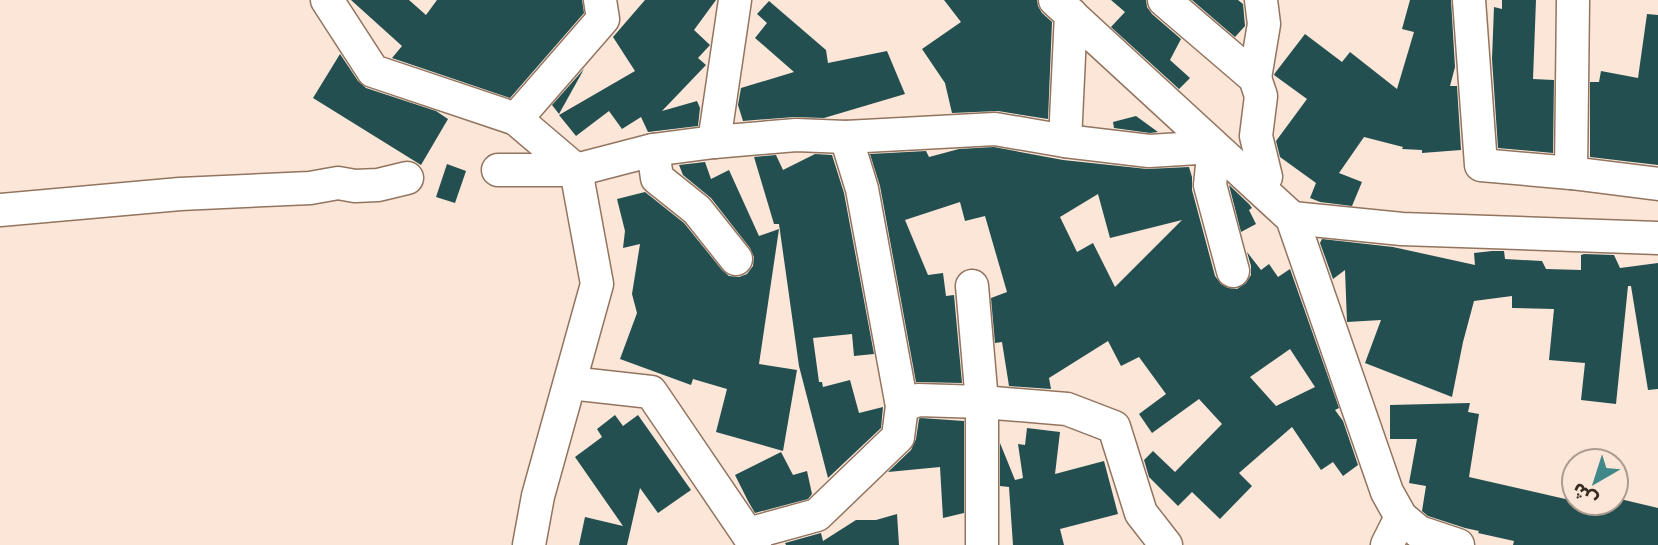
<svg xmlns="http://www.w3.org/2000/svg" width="1658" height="545" font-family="Inter,'Noto Sans Arabic',sans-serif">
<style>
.building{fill:#234f50;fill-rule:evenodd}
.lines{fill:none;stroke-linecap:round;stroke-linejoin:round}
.minor-casing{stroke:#92745f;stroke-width:35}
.minor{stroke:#fff;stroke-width:32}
</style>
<rect width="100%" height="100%" fill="#fbe6d8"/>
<g class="building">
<path d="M351,0H409L426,15L437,0H582L584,13L510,98L392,58L402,46Z"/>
<path d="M645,0H716L694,30L710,45L698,58L706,65L662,111L697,101L700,108L698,126L648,132L641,117L622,129L609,111L576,136L559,115L635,71L613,37Z"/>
<path d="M944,0H1037L1038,6L1042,13L1052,22L1048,119L998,111L952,113L945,83L922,49L961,22Z"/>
<path d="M1111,0H1146L1147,7L1152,14L1181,39L1170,60L1190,78L1179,89L1111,27L1125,12Z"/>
<path d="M1192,0H1238L1243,4L1245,26L1235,37Z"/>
<path d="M1410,0H1451L1455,67L1450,86H1457L1461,150L1422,153V150L1402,149L1403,147L1364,137L1339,173L1362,182L1352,206L1320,202L1310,198L1316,183L1280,157L1276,141L1307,99L1274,75L1275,73L1305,34L1342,62L1350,52L1397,89L1414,32L1402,29Z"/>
<path d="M1502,0H1536L1533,79L1554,80L1553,153L1498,148L1492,59L1494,7L1502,9Z"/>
<path d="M769,1L826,50L828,63L887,51L905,94L824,118L794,117L743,121L738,105L741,88L794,72L755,38L767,23L757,14Z"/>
<path d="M1647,14L1658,15V165L1590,157V82H1599L1601,71L1638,78Z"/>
<path d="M340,54L358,81L366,88L436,111L448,119L421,165L313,98Z"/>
<path d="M584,69L559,114L552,105Z"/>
<path d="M1136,116L1158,132L1150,133L1114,128L1113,122Z"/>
<path d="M994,147L1063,160L1147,169L1189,167L1192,177V190L1215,276L1221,284L1228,288L1237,289L1246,283L1251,275V266L1247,252L1261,270L1269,264L1278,277L1290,269L1339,408L1335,410L1343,421L1358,465L1343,476L1333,462L1321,470L1292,427L1239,473L1252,486L1220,519L1192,492L1178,506L1149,477L1144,460L1153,451L1175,472L1222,424L1199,399L1152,433L1139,414L1166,394L1139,357L1121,366L1108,341L1049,378L1051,389L1009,386L1002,342L995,343L991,298L1007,292L985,216L965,221L960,202L905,220L928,275L943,273L946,296L954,295L962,383L916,382L880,186L870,154L926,151L929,157L959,149ZM1098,194L1110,238L1182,220L1115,287L1093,243L1077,252L1060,217ZM1290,349L1315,387L1276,406L1250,377Z"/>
<path d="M815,154L832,155L844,193L874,354L854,356L852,334L813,338L819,382H822L823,387L850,380L859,413L883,407L881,428L828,478L799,366L779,224H774L754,157L776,155L783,170Z"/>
<path d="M705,162L711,179L729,170L759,236L779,229L759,364L797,370L783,451L716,432L727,389L693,379L691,385L620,359L637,313L632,294L640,244L623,248L625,231L617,199L645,192L684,223L722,270L729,276L739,277L747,274L753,266L754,257L750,248L711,198L683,175L679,165Z"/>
<path d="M447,164L466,171L455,203L436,197Z"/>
<path d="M1229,185L1249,204L1252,208L1249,210L1256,224L1241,232Z"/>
<path d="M1322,239L1393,247L1475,265L1474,253L1492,251H1504L1505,259L1542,261L1546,269L1581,270V255L1584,254L1614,255L1620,268L1658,263V389L1648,390L1631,286H1628L1616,404L1581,400L1585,363L1549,360L1554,309L1512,308V296L1474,301L1463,342L1452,397L1365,363L1381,320L1347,322L1345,270L1333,279L1320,243Z"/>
<path d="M1470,403L1468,412L1479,414L1469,477L1574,501V503H1616V498L1658,508V545H1513L1514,541L1478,533L1479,531L1465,528L1428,516L1422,511L1426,486L1409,483L1417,439H1390V405Z"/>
<path d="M615,415L623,426L638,415L691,490L658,513L640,488L627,545H579L585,517L623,526L575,457L602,437L597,429Z"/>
<path d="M921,418L964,421V513L943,518L940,467L888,472L911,450L916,439L919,419Z"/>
<path d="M1027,428L1060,432L1055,474L1104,461L1118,514L1060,529L1064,545H1013L1009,487L1000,486V443L1015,480L1023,478L1018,444L1025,445Z"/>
<path d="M781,452L793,475L807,471L812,494L808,499L755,513L748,501L735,475Z"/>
<path d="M897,514L899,545H786L785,543L821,533L823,541L856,520H876Z"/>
</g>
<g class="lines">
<g class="minor-casing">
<g id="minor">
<path d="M327,0L373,71L516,119L576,170L597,284L538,496L529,545"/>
<path d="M1055,0L1292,218L1387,492L1401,517L1419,532L1458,545"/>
<path d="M1164,0L1255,78L1261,96L1256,136L1266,177L1259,187"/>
<path d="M1469,0L1481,165L1571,173L1658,184"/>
<path d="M1255,78L1264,24L1261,0"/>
<path d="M516,119L603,19L600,0"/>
<path d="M1065,141L1071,14"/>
<path d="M714,142L735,0"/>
<path d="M653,150L657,178L697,210L736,259"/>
<path d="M498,170H576L653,150L714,142L796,135L846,137L995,129L1065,141L1149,151L1214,147L1210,185L1233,271"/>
<path d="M1571,173L1573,0"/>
<path d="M0,210L180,194L310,188L338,183L355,186L378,185L407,178"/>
<path d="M1292,218L1402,229L1658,238"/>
<path d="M972,286L982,402V545"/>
<path d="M570,383L651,392L755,545"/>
<path d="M902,406L918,400L982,402L1067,409L1114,427L1141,513L1166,545"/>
<path d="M748,534L817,515L898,437L902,406L862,189L846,137"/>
<path d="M1387,545L1401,517"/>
</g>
</g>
<use href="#minor" class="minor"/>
</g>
<g transform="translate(1595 482) rotate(219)"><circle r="33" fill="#fbe6d8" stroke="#ad9b8f" stroke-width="2"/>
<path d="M0-5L12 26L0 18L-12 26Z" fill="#408889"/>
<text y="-10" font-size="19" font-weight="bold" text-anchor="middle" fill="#382b22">ش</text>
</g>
</svg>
